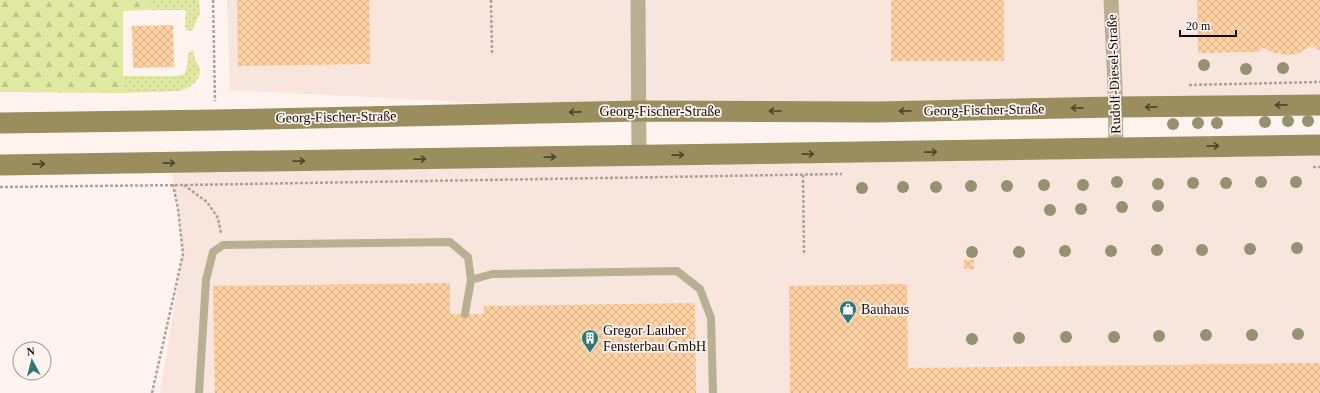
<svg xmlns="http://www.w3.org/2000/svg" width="1320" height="393" font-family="'Times New Roman',serif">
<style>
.built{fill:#f8e5dd}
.grass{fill:url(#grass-dots)}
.forest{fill:url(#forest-firs)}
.building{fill:url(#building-cross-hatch)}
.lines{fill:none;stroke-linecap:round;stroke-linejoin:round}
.path{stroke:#aba29f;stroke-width:2.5;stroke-dasharray:3 2;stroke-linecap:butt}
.service{stroke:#b8b091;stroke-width:8}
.minor{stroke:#b8b091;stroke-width:15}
.secondary{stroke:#9a8d5e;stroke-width:21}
.tree{fill:#94926f}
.oneway{stroke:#4e462f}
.labels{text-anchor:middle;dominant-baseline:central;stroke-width:3.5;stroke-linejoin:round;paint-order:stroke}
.street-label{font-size:14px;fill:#100b09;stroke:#fef3ef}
.poi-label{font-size:14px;fill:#100b09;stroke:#fef3ef;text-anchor:start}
</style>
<defs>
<pattern id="grass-dots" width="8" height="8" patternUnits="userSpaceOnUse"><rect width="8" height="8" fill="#e0e9a2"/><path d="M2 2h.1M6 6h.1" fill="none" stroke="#bfc68a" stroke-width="1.8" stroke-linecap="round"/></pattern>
<pattern id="forest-firs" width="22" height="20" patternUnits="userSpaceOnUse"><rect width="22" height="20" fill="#e0e9a2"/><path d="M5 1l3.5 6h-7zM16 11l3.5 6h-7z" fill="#bfc68a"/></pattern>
<pattern id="building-cross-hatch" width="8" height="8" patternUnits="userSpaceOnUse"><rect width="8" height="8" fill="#fed1a3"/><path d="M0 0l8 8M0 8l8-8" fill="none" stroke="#d9b28b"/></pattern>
</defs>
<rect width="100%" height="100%" fill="#fef3ef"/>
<g class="built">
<path d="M227,0H1320V105L639,111L230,90Z"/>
<path d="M1320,145V393H160L183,254L178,209L173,185L171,163Z"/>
</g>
<g class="grass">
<path d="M150,0H199L200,13L192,31L186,30L185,24L186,10H150Z"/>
<path d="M191,51H194C194,61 195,58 199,66C204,79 189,89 179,91L123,93V76H176L185,74L187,66L188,54Z"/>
</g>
<path class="forest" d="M0,0H150V10L123,11V93L0,92Z"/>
<g class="building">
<path d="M237,0H369L370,64L238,66Z"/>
<rect x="891" y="0" width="113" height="61"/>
<path d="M1197,0H1320V50H1317L1313,45L1297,54L1288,55L1270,52L1262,47L1259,52L1198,53Z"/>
<path d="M173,25L174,67L133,68L132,26Z"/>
<rect x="964" y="260" width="10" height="9"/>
<path d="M450,283V314H484V306L695,303L696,393H215L213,286Z"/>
<path d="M907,284L908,368L1320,363V393H790L789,286Z"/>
</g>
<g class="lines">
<g class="path">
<path d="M213,0L215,101"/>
<path d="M491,0L492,53"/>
<path d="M1189,85L1320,82"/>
<path d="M1313,167H1320"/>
<path d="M803,175L804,253"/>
<path d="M184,185L207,202L218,218L221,233"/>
<path d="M0,187L184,185L842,174"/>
<path d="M152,393L183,254L178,209L173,184"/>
</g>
<g class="service">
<path d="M465,314L471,280L492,274L677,271L700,289L711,318L713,393"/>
<path d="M199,393L206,280L213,252L223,245L450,242L468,257L471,280"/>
</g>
<g class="minor">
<path d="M638,0L639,156"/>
<path d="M1111,0L1115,86L1116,148"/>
</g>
<g class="secondary">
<path d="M0,123L216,120L639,111L877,112L1116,107L1320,105"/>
<path d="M0,165L1320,145"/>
</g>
</g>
<g class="tree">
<circle cx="1204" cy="65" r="6"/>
<circle cx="1283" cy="68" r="6"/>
<circle cx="1246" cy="69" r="6"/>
<circle cx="1288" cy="121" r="6"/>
<circle cx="1308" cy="121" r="6"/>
<circle cx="1265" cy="122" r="6"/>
<circle cx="1198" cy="123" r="6"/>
<circle cx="1217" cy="123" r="6"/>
<circle cx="1173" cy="124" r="6"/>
<circle cx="1117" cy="182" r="6"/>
<circle cx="1261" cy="182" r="6"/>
<circle cx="1296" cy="182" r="6"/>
<circle cx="1193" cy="183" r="6"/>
<circle cx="1226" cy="183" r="6"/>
<circle cx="1158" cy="184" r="6"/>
<circle cx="1044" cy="185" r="6"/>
<circle cx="1083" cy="185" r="6"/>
<circle cx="971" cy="186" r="6"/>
<circle cx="1007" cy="186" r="6"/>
<circle cx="903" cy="187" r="6"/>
<circle cx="936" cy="187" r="6"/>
<circle cx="862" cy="188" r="6"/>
<circle cx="1158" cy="206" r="6"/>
<circle cx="1122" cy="207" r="6"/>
<circle cx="1081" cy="209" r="6"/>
<circle cx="1050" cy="210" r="6"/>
<circle cx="1297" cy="248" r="6"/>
<circle cx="1250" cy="249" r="6"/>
<circle cx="1157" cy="250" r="6"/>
<circle cx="1202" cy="250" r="6"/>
<circle cx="1065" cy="251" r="6"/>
<circle cx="1111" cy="251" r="6"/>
<circle cx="972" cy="252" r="6"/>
<circle cx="1019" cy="252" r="6"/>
<circle cx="1298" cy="334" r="6"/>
<circle cx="1206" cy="335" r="6"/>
<circle cx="1252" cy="335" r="6"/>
<circle cx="1159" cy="336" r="6"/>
<circle cx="1066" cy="337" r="6"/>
<circle cx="1114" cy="337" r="6"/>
<circle cx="1019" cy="338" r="6"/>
<circle cx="972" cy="339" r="6"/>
</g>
<defs><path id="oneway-shaft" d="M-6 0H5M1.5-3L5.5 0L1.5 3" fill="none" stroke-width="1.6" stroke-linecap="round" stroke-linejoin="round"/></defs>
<g class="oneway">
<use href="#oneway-shaft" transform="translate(1281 105) rotate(179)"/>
<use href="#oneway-shaft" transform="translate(1151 107) rotate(179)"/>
<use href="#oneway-shaft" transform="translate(1077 108) rotate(179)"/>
<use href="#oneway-shaft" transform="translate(775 111) rotate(-180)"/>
<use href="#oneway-shaft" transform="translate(905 111) rotate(179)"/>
<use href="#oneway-shaft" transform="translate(575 112) rotate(179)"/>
<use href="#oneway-shaft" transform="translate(1213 146) rotate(-1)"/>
<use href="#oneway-shaft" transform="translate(931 152) rotate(-1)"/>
<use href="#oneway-shaft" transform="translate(808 154) rotate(-1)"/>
<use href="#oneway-shaft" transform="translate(678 155) rotate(-1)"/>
<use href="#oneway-shaft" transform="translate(550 157) rotate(-1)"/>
<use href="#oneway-shaft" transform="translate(420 159) rotate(-1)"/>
<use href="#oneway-shaft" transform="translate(299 161) rotate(-1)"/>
<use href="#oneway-shaft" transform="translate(169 163) rotate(-1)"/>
<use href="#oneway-shaft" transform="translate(39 164) rotate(-1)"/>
</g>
<defs>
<g id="shop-pin" transform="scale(0.9)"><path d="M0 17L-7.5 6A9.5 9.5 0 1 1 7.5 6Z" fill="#2e7877" stroke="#fef3ef"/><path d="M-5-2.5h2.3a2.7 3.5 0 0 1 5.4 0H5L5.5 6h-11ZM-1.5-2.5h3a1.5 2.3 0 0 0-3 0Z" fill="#fff"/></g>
<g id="building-pin" transform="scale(0.9)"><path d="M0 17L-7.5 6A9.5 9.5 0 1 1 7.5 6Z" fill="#2e7877" stroke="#fef3ef"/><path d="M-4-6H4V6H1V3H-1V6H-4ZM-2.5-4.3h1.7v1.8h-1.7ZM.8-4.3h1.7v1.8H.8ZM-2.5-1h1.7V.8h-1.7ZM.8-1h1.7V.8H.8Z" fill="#fff"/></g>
</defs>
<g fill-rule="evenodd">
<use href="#shop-pin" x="848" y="309"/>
<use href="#building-pin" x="590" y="338"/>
</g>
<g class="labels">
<g class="street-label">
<text transform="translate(1114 74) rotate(-92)">Rudolf-Diesel-Straße</text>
<text transform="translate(984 110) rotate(-1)">Georg-Fischer-Straße</text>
<text x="660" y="111">Georg-Fischer-Straße</text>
<text transform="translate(336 117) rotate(-1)">Georg-Fischer-Straße</text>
</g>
<g class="poi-label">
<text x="861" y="309">Bauhaus</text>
<text x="603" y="330">Gregor Lauber<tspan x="603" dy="16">Fensterbau GmbH</tspan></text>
</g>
</g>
<g transform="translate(32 361) rotate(353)"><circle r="19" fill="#fef3ef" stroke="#9f9693"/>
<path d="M0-3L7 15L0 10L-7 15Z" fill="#2e7877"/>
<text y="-6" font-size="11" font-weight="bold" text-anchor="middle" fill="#100b09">N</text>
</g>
<path d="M1180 30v6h56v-6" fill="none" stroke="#100b09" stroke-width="2"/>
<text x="1186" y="30" font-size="12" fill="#100b09" stroke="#fef3ef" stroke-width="3" paint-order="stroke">20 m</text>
</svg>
